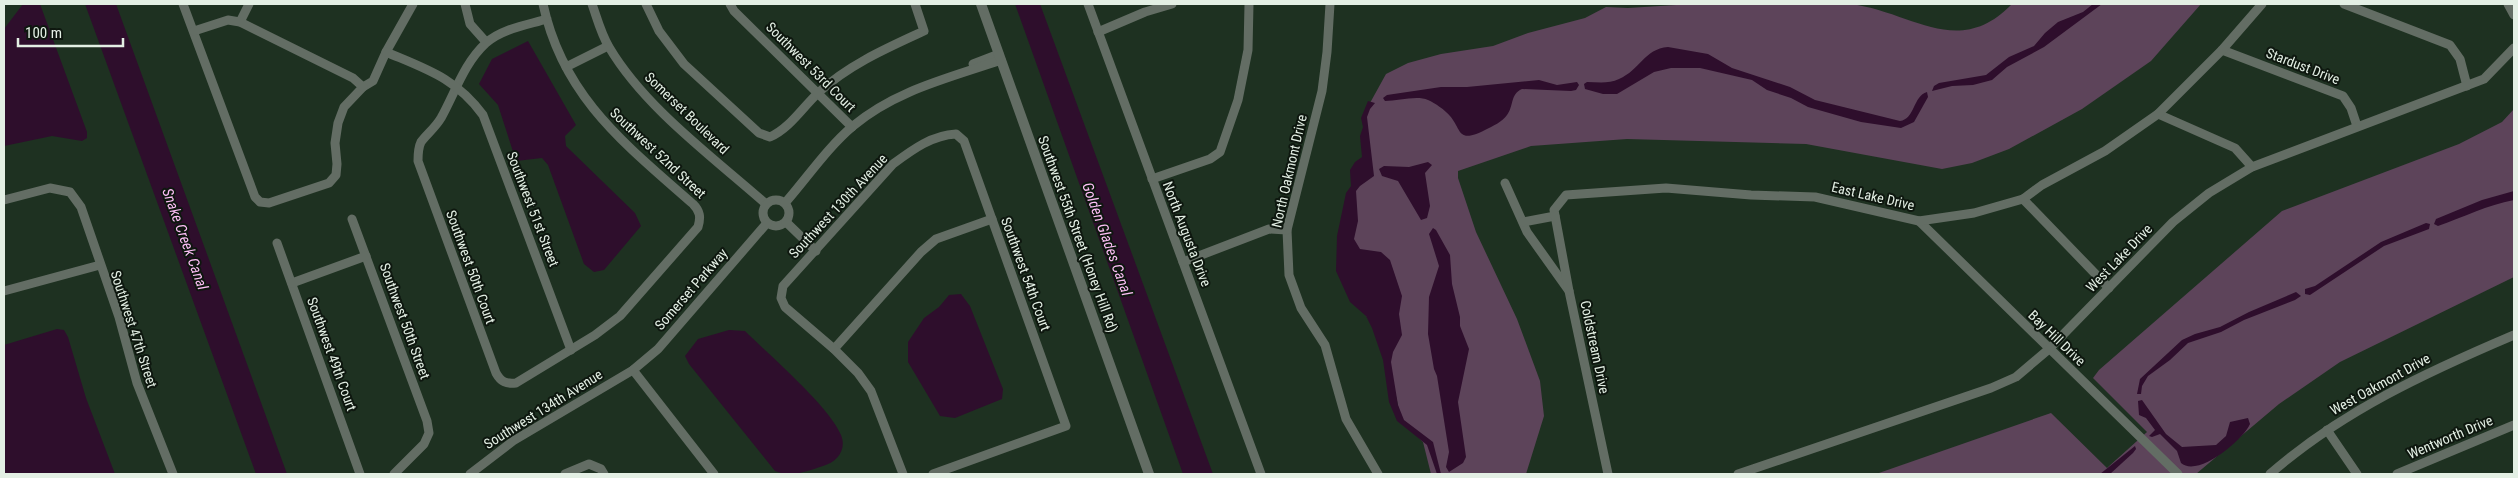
<svg xmlns="http://www.w3.org/2000/svg" width="2518" height="478" font-family="'Roboto Condensed',sans-serif">
<style>
.green{fill:#5d445a}
.water{fill:#2e0e2c}
.lines{fill:none;stroke-linecap:round;stroke-linejoin:round}
.minor{stroke:#636d64;stroke-width:9}
.tertiary{stroke:#636d64;stroke-width:10}
.labels{text-anchor:middle;dominant-baseline:central;stroke-width:4;stroke-linejoin:round;paint-order:stroke}
.street-label{font-size:14px;fill:#e3efe4;stroke:#0e170f}
.water-label{font-size:15px;font-style:italic;fill:#fdbff6;stroke:#0e170f}
</style>
<rect width="100%" height="100%" fill="#1e3121"/>
<g class="green">
<path d="M1692,4H1850C1911,11 1958,60 2012,4H2201L2151,61L2082,109L2009,149L1972,163L1942,169L1806,144L1627,139L1531,146L1458,171V178L1476,232L1517,319L1540,381L1544,416L1526,474H1431L1423,442L1401,420L1386,348L1351,291L1348,205L1363,162L1365,112L1386,74L1408,63L1441,54L1493,46L1528,33L1585,18L1606,7L1628,8Z"/>
<path d="M2514,109V277L2340,362L2279,404L2196,474H1876L2051,413L2107,468L2147,432L2093,378L2099,370L2282,211L2459,144L2502,122Z"/>
</g>
<g class="water">
<path d="M23,4H40L87,132V138L82,141L52,136L4,146V29Z"/>
<path d="M85,4H116L287,474H256Z"/>
<path d="M1015,4H1040L1213,474H1183Z"/>
<path d="M2093,4H2102L2044,47L2007,67L1992,80L1973,85L1952,86L1932,91L1934,86L1939,83L1986,75L2009,57L2034,46L2045,33L2058,22L2083,12Z"/>
<path d="M528,41L576,125L565,136L566,146L635,213L641,226L604,270L594,272L584,264L548,165L542,158L516,161L498,105L479,84L492,59Z"/>
<path d="M1668,47L1708,54L1732,68L1790,87L1815,100L1900,121C1915,119 1913,96 1927,92L1928,97L1914,122L1901,128L1861,122L1808,107L1791,98L1767,90L1752,80L1700,68H1671L1654,72L1617,94H1603L1585,89L1584,84L1587,82C1597,82 1609,84 1619,79C1640,70 1644,49 1668,47Z"/>
<path d="M1539,80L1557,85L1577,82L1579,85L1576,90L1571,91L1522,89C1510,94 1514,106 1507,115C1502,122 1493,126 1485,130C1457,144 1462,130 1450,116C1445,110 1435,103 1428,100C1417,95 1398,101 1385,101L1383,98L1387,95L1441,87H1467Z"/>
<path d="M1368,101L1375,103L1370,109L1367,117L1374,176L1360,186L1356,191L1358,221L1354,239L1360,249L1381,252L1390,260L1402,296L1399,314L1402,335L1393,352L1391,362L1398,405L1404,420L1433,442L1441,474H1437L1427,445L1397,421L1389,402L1383,360L1372,328L1366,316L1350,302L1336,271L1337,236L1346,193L1351,186L1350,170L1355,162L1362,157L1360,136L1363,127L1361,118Z"/>
<path d="M1428,162L1432,165L1425,173L1430,206L1427,218L1421,220L1398,181L1382,176L1379,169L1384,166L1409,167Z"/>
<path d="M2514,191V200C2487,205 2464,217 2438,226L2434,224L2436,219L2482,200Z"/>
<path d="M2426,223L2430,224L2429,229L2384,246L2310,295L2305,294V289L2315,286L2381,242Z"/>
<path d="M1433,228L1436,230L1450,255L1452,284L1460,317V326L1469,349L1458,402L1466,457L1463,463L1449,472L1446,467L1449,452L1437,376L1434,369L1428,334L1429,297L1439,266L1429,234Z"/>
<path d="M2296,292L2301,296L2295,300L2244,320L2221,332L2188,343L2170,360L2148,376L2142,386L2141,394H2137L2140,379L2182,340L2195,334L2220,327L2249,312Z"/>
<path d="M961,294L970,306L1003,389L1002,399L955,418L940,416L908,362V342L924,318L939,307L949,295Z"/>
<path d="M57,329L64,330L68,337L86,398L115,474H4V345Z"/>
<path d="M729,330L745,331C769,355 829,406 841,435C847,450 837,462 823,466C808,471 791,478 775,471L689,364L685,356L698,339Z"/>
<path d="M2142,400L2166,434L2182,447L2216,445L2226,436L2230,422L2248,418L2250,424C2243,440 2198,478 2181,463L2177,451L2160,434L2152,437L2149,436L2155,430L2146,418L2139,415L2138,401Z"/>
<path d="M2135,446L2136,449L2133,453L2110,474H2100Z"/>
</g>
<g class="lines">
<g class="minor">
<path d="M183,4L255,197L260,202L269,203L329,183L336,175L337,164L335,143L338,123L344,107L363,87L373,81L386,52L413,4"/>
<path d="M465,4L470,24L486,42"/>
<path d="M543,4C563,97 625,144 693,204C700,211 701,217 698,227L620,316L595,335L516,383C506,384 501,382 496,373L418,161C418,155 418,148 421,142C427,134 435,128 441,118C455,93 464,63 486,43C501,29 527,25 547,19"/>
<path d="M592,4C597,18 601,34 609,47C645,108 713,157 766,204"/>
<path d="M646,4L659,31L684,64L759,133L770,137C790,128 802,108 818,93C848,65 887,48 924,31L915,4"/>
<path d="M730,4L734,11L852,127"/>
<path d="M1088,4L1261,474"/>
<path d="M1330,4L1327,52L1322,91L1287,230L1289,275L1301,308L1325,345L1346,419L1378,474"/>
<path d="M2344,4L2450,45L2460,59L2467,86"/>
<path d="M2508,4L2514,15"/>
<path d="M240,22L249,4"/>
<path d="M194,31L228,20L240,22L353,78L363,87"/>
<path d="M1098,32L1145,12L1172,4"/>
<path d="M2222,50L2343,96L2351,108L2357,126"/>
<path d="M386,52C426,69 456,78 483,115L571,350"/>
<path d="M973,64L999,54"/>
<path d="M566,67L608,46"/>
<path d="M2158,114L2235,148L2252,167"/>
<path d="M1152,179L1210,159L1220,152L1238,100L1248,50L1249,4"/>
<path d="M1505,183L1527,232L1569,291L1608,474"/>
<path d="M2023,199L2109,288"/>
<circle cx="776" cy="213" r="13"/>
<path d="M4,200L50,188L70,192L81,207L119,317L137,383L173,474"/>
<path d="M785,203C807,178 827,148 853,126C896,90 949,78 1001,60"/>
<path d="M352,219L427,421L429,433L424,444L394,474"/>
<path d="M1919,221L2178,474"/>
<path d="M786,222L816,251"/>
<path d="M1523,222L1555,216"/>
<path d="M277,243L360,474"/>
<path d="M1183,262L1269,229L1287,230"/>
<path d="M292,283L366,256"/>
<path d="M4,291L100,265"/>
<path d="M1569,291L1554,210L1566,195L1666,188L1751,195L1815,197L1919,221L1974,213L2023,199L2042,185L2105,151L2158,114L2222,50L2262,4"/>
<path d="M834,349L921,252L936,239L992,219"/>
<path d="M633,370L714,474"/>
<path d="M2327,430L2357,474"/>
<path d="M470,474L513,441L633,370L658,349L767,223"/>
<path d="M565,474L589,464L601,469L604,474"/>
<path d="M903,474L871,391L858,373L834,349L785,307L781,298L783,286L893,164C912,150 932,135 956,134L964,141L1066,426L933,474"/>
<path d="M1738,474L1991,388L2016,377L2049,349L2173,222L2209,193L2252,167L2484,79L2514,48"/>
<path d="M2270,474C2342,411 2427,372 2514,335"/>
<path d="M2397,474L2514,425"/>
</g>
<path class="tertiary" d="M981,4L1149,474"/>
</g>
<g class="labels">
<g class="street-label">
<text transform="translate(2303 66) rotate(21)">Stardust Drive</text>
<text transform="translate(811 67) rotate(45)">Southwest 53rd Court</text>
<text transform="translate(687 113) rotate(44)">Somerset Boulevard</text>
<text transform="translate(658 153) rotate(43)">Southwest 52nd Street</text>
<text transform="translate(1289 171) rotate(-77)">North Oakmont Drive</text>
<text transform="translate(1873 196) rotate(13)">East Lake Drive</text>
<text transform="translate(838 206) rotate(-47)">Southwest 130th Avenue</text>
<text transform="translate(533 209) rotate(69)">Southwest 51st Street</text>
<text transform="translate(1078 234) rotate(70)">Southwest 55th Street (Honey Hill Rd)</text>
<text transform="translate(1187 234) rotate(69)">North Augusta Drive</text>
<text transform="translate(2119 258) rotate(-46)">West Lake Drive</text>
<text transform="translate(471 267) rotate(70)">Southwest 50th Court</text>
<text transform="translate(1026 274) rotate(70)">Southwest 54th Court</text>
<text transform="translate(691 289) rotate(-49)">Somerset Parkway</text>
<text transform="translate(405 321) rotate(70)">Southwest 50th Street</text>
<text transform="translate(134 329) rotate(72)">Southwest 47th Street</text>
<text transform="translate(2057 338) rotate(44)">Bay Hill Drive</text>
<text transform="translate(1595 347) rotate(78)">Coldstream Drive</text>
<text transform="translate(332 354) rotate(70)">Southwest 49th Court</text>
<text transform="translate(2380 384) rotate(-29)">West Oakmont Drive</text>
<text transform="translate(543 409) rotate(-32)">Southwest 134th Avenue</text>
<text transform="translate(2450 437) rotate(-23)">Wentworth Drive</text>
</g>
<g class="water-label">
<text transform="translate(185 239) rotate(70)">Snake Creek Canal</text>
<text transform="translate(1107 239) rotate(70)">Golden Glades Canal</text>
</g>
</g>
<rect width="2518" height="478" fill="none" stroke="#e3efe4" stroke-width="10"/>
<path d="M18 38v8h105v-8" fill="none" stroke="#e3efe4" stroke-width="2.5"/>
<text x="25" y="38" font-size="15" fill="#e3efe4" stroke="#0e170f" stroke-width="4" paint-order="stroke">100 m</text>
</svg>
